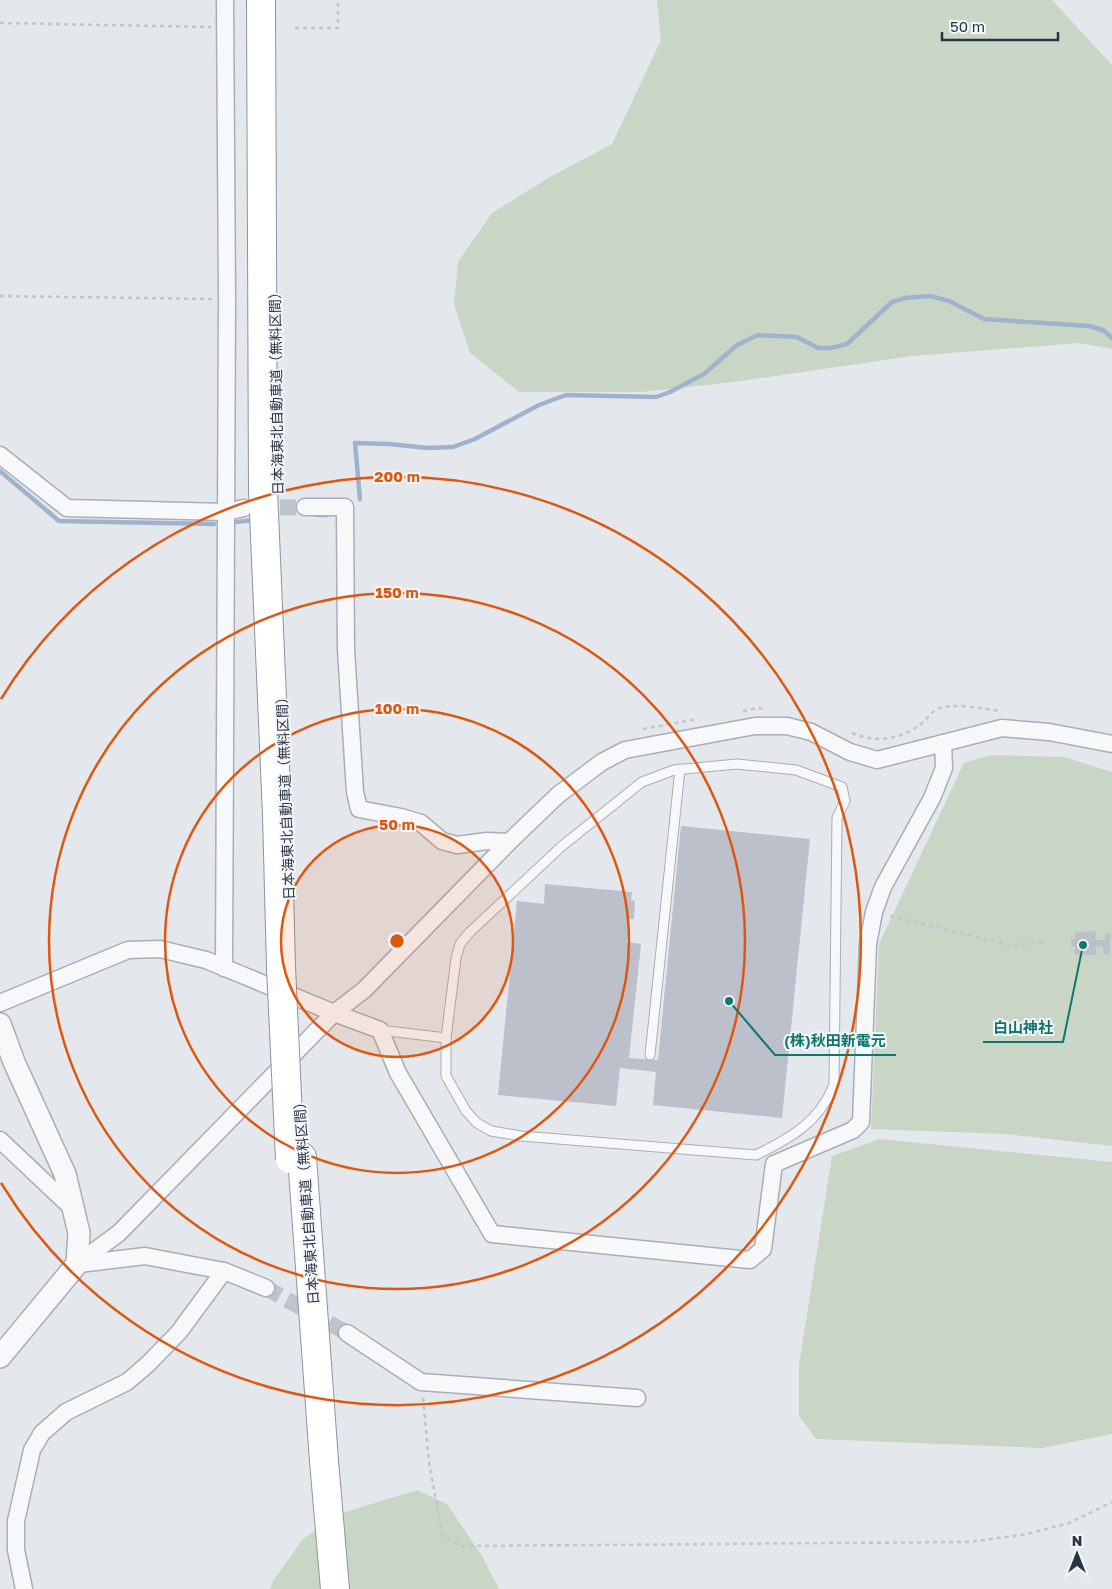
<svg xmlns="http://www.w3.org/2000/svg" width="1112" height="1589" font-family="'Golos Text','Noto Sans JP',sans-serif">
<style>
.green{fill:#c9d6c5}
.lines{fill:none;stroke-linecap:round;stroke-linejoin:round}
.stream{stroke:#9fb4cc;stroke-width:4.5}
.building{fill:#bbc0ca}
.minor-tunnel{stroke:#bfc3cb;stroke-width:16;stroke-dasharray:16 8;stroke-linecap:butt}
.service-casing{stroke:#a9aeb7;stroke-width:11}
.minor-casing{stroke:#a9aeb7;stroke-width:19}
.tertiary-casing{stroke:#a9aeb7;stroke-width:24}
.motorway-casing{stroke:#8b94a3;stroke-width:30}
.path{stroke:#c2c5cb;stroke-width:2.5;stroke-dasharray:4 4;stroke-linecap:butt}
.service{stroke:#f7f8fa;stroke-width:9}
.minor{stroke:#f7f8fa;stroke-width:16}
.tertiary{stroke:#f7f8fa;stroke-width:21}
.motorway{stroke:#fff;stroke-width:28}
.motorway-bridge-casing{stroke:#8b94a3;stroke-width:30;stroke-linecap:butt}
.motorway-bridge{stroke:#fff;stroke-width:28}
.ring{fill:none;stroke:#df570f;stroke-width:2.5}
.labels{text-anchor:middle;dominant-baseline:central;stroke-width:4;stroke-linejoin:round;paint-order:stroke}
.street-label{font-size:14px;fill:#2b3445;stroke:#f4f6f9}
.centre{fill:#df570f;stroke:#f4f6f9;stroke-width:2.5}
.ring-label{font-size:15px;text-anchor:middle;font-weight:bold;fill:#df570f;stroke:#f4f6f9;stroke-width:4;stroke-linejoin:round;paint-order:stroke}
.leader{fill:none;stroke:#0f766e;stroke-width:2}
.callout-dot{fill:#0f766e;stroke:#f4f6f9;stroke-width:2}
.callout-label{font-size:15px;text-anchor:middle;font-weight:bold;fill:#0f766e;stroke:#f4f6f9;stroke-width:4;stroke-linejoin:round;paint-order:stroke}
</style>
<rect width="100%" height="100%" fill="#e4e7ec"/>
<g class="green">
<path d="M657,0H1052L1112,65V349L1079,343L912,356L734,382L641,392H519L470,353L454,305L458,262L492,213L550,177L612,144L661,40Z"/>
<path d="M991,755L1064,757L1112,772V1146L1006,1134L871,1129L879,944L964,763Z"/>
<path d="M880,1139L1112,1162V1434L1042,1448L816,1439L799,1416V1365L832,1156Z"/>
<path d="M417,1490L447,1504L482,1556L499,1589H270L273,1581L303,1539L342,1513Z"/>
</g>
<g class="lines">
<g class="stream">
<path d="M0,471L59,521L214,524"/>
<path d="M360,499L355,443L389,444L428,448L453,447L475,439L539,405L566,395L656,397L670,392L704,374L737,345L758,335L797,337L818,348H831L847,344L892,302L905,298L930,296L949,301L984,319L1089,326L1103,330L1112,338"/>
<path d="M317,515H327"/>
<path d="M236,522L254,520"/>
</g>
</g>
<g class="building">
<path d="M681,826L810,839L782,1118L653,1105L656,1072L620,1068L616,1106L498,1095L517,901L544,904L545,884L632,892L631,900L635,901L634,919H629L627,942L641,944L629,1058L658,1060Z"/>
<path d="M1096,931V940H1105V934H1110V954H1103V947H1096V955H1075V947H1071V940L1075,938V932Z"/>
</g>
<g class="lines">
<g class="minor-tunnel">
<path d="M256,508L305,507"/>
<path d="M266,1288L347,1333"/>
</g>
<g class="service-casing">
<g id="service">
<path d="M380,1030L446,1038L456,958L460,944L470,932L562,846L642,782L674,770L737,764L796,770L842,787L845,801L837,818L834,1085C819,1122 791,1138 756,1155L521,1136L491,1131L477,1123L466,1111L446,1076V1038"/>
<path d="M650,1055L680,769"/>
</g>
</g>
<g class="minor-casing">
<g id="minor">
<path d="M0,455L67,508L226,512L244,508"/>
<path d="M305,507H345L346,650L355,792L359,809L401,817L421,823L442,841L457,845L487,841L509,842"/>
<path d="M224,968L227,299L225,0"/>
<path d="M0,1003L128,950L160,949L206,960L334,1013L380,1030L398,1073L492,1234L750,1260L763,1249L774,1164L853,1130L861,1122L868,944L874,912L883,887L932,798L944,768L943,743"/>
<path d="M0,1140L72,1208"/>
<path d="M77,1264L119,1233L334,1013L364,990L509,842L558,795L602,762L625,750L755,726H787L811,732L850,752L877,760L1002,728L1049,732L1112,744"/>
<path d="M79,1264L145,1256L224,1271L266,1288"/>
<path d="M347,1333L421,1382L637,1398"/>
<path d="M24,1589L16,1550V1521L32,1450L42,1433L66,1412L127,1382L148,1364L179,1332L224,1271"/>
</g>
</g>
<g class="tertiary-casing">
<path id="tertiary" d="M0,1024L14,1062L65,1174L79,1233L77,1264L0,1357"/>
</g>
<g class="motorway-casing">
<g id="motorway">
<path d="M261,0L263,490L277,815L281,967"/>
<path d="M302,1157L324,1461L335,1589"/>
</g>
</g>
<g class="path">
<path d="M0,23L211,27"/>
<path d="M295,28H338V0"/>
<path d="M0,296L213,299"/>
<path d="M743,711L757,708L765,709"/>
<path d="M643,729L698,719"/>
<path d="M852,733C875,743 901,740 921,724C926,720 932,711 938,709C951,702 985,709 1000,711"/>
<path d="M890,916L1010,945L1047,943"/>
<path d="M423,1398L429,1462L442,1534L461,1546L970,1542L1027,1534L1069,1523L1112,1502"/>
</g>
<use href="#service" class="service"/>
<use href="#minor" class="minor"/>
<use href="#tertiary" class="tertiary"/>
<use href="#motorway" class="motorway"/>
<g class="motorway-bridge-casing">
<path id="motorway-bridge" d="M281,967L290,1159"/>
</g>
<use href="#motorway-bridge" class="motorway-bridge"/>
</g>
<circle cx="397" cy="941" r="116" fill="#df570f" fill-opacity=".12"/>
<g class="ring">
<circle cx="397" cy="941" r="116"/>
<circle cx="397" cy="941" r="232"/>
<circle cx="397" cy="941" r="348"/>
<path d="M1 699A464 464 0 1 1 1 1183"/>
</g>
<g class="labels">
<g class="street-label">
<text transform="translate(276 390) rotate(-91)">日本海東北自動車道（無料区間）</text>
<text transform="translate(285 795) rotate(-92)">日本海東北自動車道（無料区間）</text>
<text transform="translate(306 1200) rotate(-94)">日本海東北自動車道（無料区間）</text>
</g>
</g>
<circle cx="397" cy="941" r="8" class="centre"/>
<g class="ring-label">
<text x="397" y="482">200 m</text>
<text x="397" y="598">150 m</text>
<text x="397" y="714">100 m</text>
<text x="397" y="830">50 m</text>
</g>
<path class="leader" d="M1083 945L1063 1042H983M729 1001L775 1055H896"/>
<g class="callout-dot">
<circle cx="1083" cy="945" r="5"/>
<circle cx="729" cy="1001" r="5"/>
</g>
<g class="callout-label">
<text x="1023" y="1033">白山神社</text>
<text x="835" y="1046">(株)秋田新電元</text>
</g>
<g transform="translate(1077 1554)" stroke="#f4f6f9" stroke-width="4" paint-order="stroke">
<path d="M0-4L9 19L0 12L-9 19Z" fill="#2b3445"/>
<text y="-8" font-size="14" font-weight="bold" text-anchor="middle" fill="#2b3445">N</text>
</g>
<path d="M942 32v8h116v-8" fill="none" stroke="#2b3445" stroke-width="2.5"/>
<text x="950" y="32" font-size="15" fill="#2b3445" stroke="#f4f6f9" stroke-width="4" paint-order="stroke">50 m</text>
</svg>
